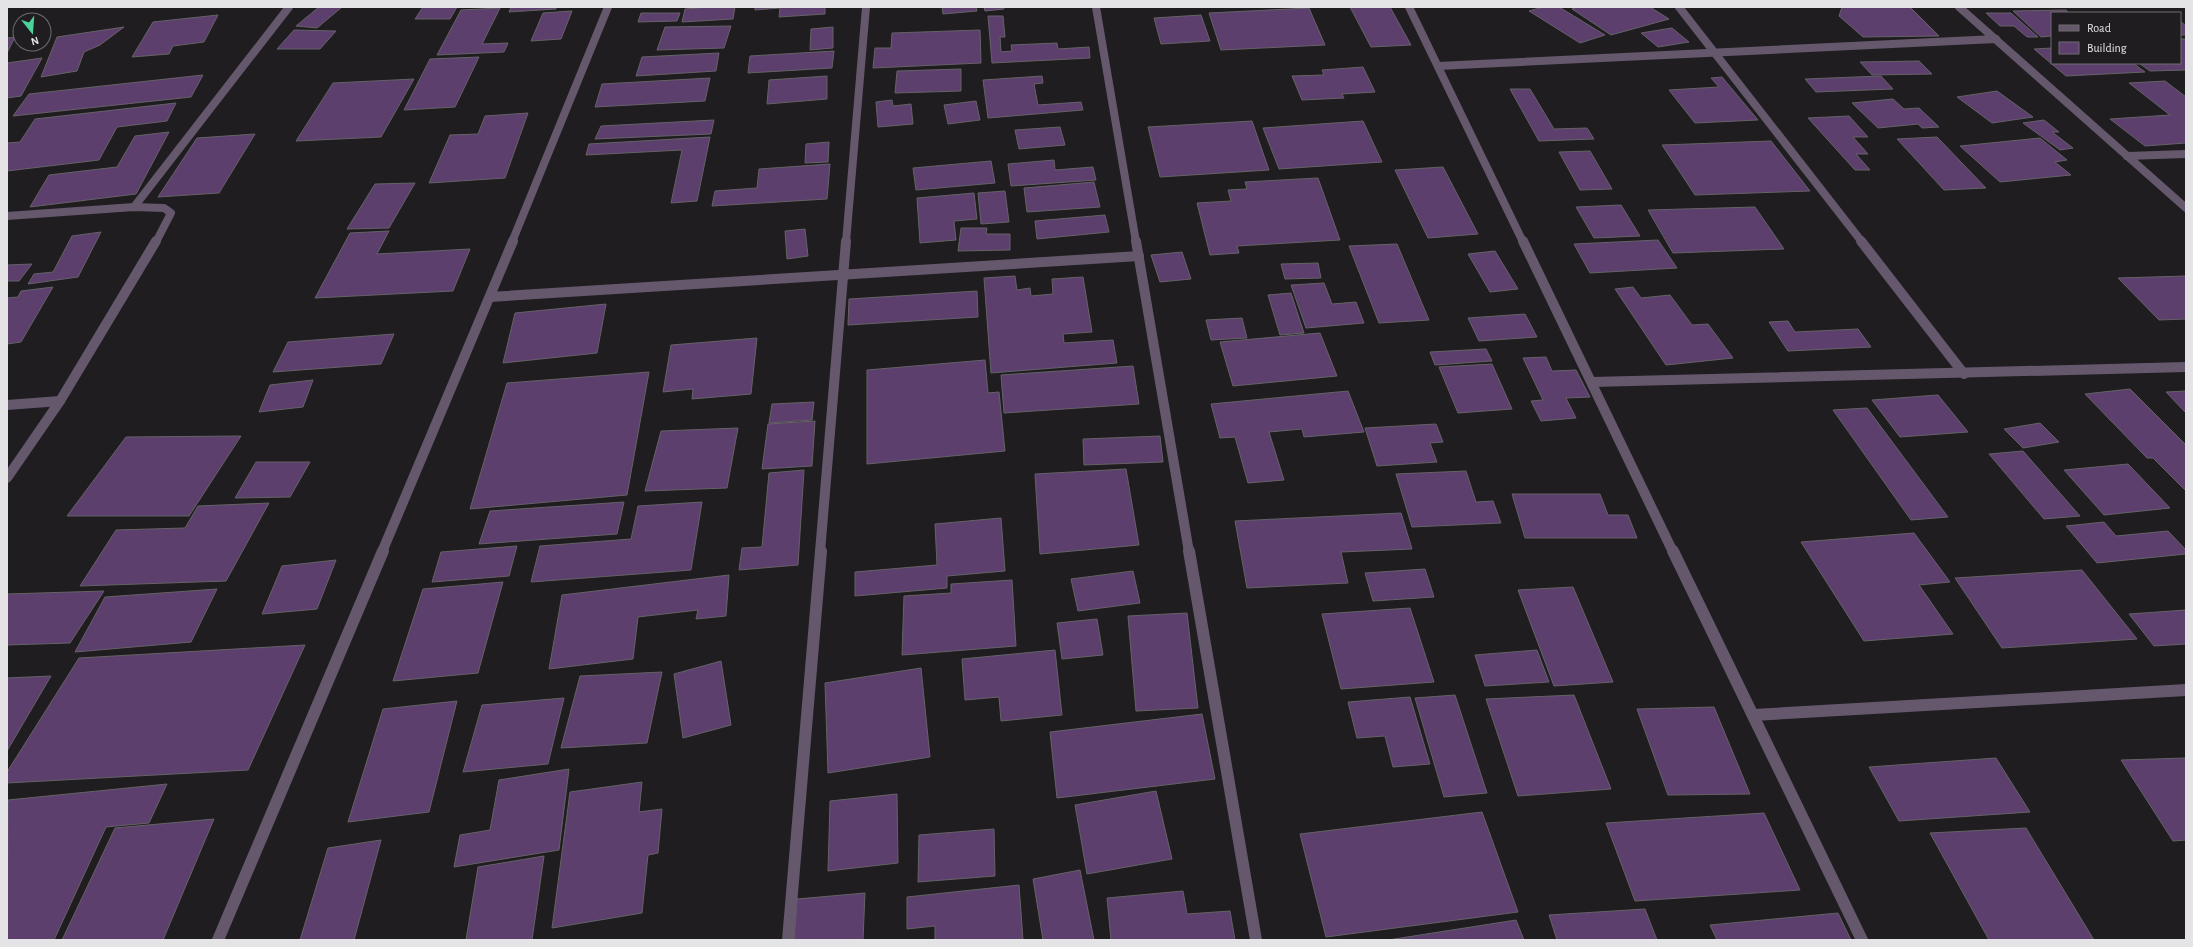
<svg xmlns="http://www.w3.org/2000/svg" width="2193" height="947" font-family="'Alegreya Sans',sans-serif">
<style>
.building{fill:#5d3f6e;stroke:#656267}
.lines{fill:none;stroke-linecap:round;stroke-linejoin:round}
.minor-far2{stroke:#65586d;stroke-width:8}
.minor-far1{stroke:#65586d;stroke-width:10}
.minor{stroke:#65586d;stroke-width:12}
</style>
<rect width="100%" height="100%" fill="#1f1d20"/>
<g class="building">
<path d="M319,7H342L317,28L296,26Z"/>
<path d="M423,7H457L450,19H415Z"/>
<path d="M511,7H556V9L509,12Z"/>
<path d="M710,7H735L733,19L682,22L685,9Z"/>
<path d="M755,7H825V14L779,17L780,8L755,10Z"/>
<path d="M942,7H976L977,11L943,14Z"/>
<path d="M984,7H1003L1004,9L985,11Z"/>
<path d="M1350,7H1390L1411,45L1371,47Z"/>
<path d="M1543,7H1559L1605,35L1580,43L1529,11Z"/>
<path d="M1578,7H1650L1669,19L1611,35L1572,9Z"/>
<path d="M1842,7H1910L1939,36L1863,37L1839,16Z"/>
<path d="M500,8L482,44L508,43L504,52L437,55L461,10Z"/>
<path d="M1309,8L1325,45L1221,50L1209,13Z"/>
<path d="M2066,10L2069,13H2052V36L2041,37L2013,11Z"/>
<path d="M572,11L561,39L531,41L543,13Z"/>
<path d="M641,13H680L677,21L638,22Z"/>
<path d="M1986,13H2011L2038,37H2027L2014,26H2000Z"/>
<path d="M218,15L204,42L173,46L169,54L132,57L153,22Z"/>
<path d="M1201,15L1210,41L1161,44L1154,18Z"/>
<path d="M988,16H1003L1005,37H1000L1001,52L1012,51L1011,45L1057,43L1058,49L1089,47L1090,58L992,63Z"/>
<path d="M2180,21L2186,26V35H2180Z"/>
<path d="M731,26L724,48L657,50L665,27Z"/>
<path d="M124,27L100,45L84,52L77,71L41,77L57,37Z"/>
<path d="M833,27V48L810,50L811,29Z"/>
<path d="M1672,28L1689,42L1658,47L1641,33Z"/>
<path d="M294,30L336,31L320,49H277Z"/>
<path d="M980,30L981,63L873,68L875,48H891L892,33Z"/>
<path d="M15,37L7,53V38Z"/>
<path d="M2180,39H2186V70L2150,71L2139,63H2180Z"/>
<path d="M2052,48V63H2133L2145,72L2066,76L2034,49Z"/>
<path d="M834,51L832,68L748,73L750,56Z"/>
<path d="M719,53L716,71L636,76L642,57Z"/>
<path d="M479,57L455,107L404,110L430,59Z"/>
<path d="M42,58L21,96L7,98V63Z"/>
<path d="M1919,61L1932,74L1872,75L1860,62Z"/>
<path d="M1363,67L1375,92L1342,94L1344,98L1302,100L1292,76L1324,75L1322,70Z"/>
<path d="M961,69V91L895,93L897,71Z"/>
<path d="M203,75L191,97L13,116L29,94Z"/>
<path d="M827,76V99L767,104L769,80Z"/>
<path d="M1042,76L1043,83L1034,84L1038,105L1081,102L1083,110L988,118L983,80Z"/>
<path d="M1881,76L1893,89L1816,92L1805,79Z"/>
<path d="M1722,77L1758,120L1695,123L1669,90L1719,87L1711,78Z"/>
<path d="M710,78L705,101L595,107L602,84Z"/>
<path d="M414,79L381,137L296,141L333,83Z"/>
<path d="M2165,81L2186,97V143L2145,146L2110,119L2170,115L2129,83Z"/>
<path d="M1510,89H1530L1554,129L1587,128L1594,139L1539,141Z"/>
<path d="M1997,91L2033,117L1992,123L1957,97Z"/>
<path d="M1893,99L1904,109L1919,108L1939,127L1922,128L1918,124L1878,128L1852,103Z"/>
<path d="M892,100L893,106L911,104L913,124L878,127L876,102Z"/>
<path d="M976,101L980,120L948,124L944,105Z"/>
<path d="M176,103L167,121L117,127L99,160L7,171V143L20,142L35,119Z"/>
<path d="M528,113L505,178L429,183L450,135L478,134L485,116Z"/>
<path d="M1849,116L1868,137H1853L1868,154H1856L1870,170H1855L1808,118Z"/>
<path d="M714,120L711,134L595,139L601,126Z"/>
<path d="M2044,120L2059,132H2052L2073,148L2060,150L2023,123Z"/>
<path d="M1252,121L1269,170L1160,177L1148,127Z"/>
<path d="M1363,121L1382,162L1279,169L1263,128Z"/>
<path d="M1060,127L1065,145L1019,149L1015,130Z"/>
<path d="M169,132L136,194L30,207L49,175L117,167L135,136Z"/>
<path d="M255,134L219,193L158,197L197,138Z"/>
<path d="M710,137L697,201L671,203L682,150L586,155L589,144Z"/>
<path d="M1937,137L1986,188L1944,190L1897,139Z"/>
<path d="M2040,138L2067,160L2055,162L2071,175L2000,182L1960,146Z"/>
<path d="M1771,141L1810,191L1695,195L1662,145Z"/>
<path d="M829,142L828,162L805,163L806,144Z"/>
<path d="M1590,151L1612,189L1580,190L1559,152Z"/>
<path d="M1054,160L1055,170L1093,167L1096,180L1011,186L1008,164Z"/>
<path d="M991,161L995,183L916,190L913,168Z"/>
<path d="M830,164L827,199L712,206L715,191L757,188L759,169Z"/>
<path d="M1443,167L1478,234L1428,238L1395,170Z"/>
<path d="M1318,178L1340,240L1237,246L1239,253L1210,255L1197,203L1231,201L1228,190L1247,189L1245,182Z"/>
<path d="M1094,182L1100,207L1027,212L1024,188Z"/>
<path d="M415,183L389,228L347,229L375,184Z"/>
<path d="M1005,191L1009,222L981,224L978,193Z"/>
<path d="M974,193L977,219L954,221L956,240L920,243L917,198Z"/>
<path d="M1621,205L1640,236L1594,238L1576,207Z"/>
<path d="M1755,207L1784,249L1673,253L1648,210Z"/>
<path d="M1105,215L1109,232L1037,239L1035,221Z"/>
<path d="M961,228H987L986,234H1010V250L958,251Z"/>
<path d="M805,229L808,256L787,259L785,231Z"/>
<path d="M389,231L377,254L470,249L453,291L315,298L350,233Z"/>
<path d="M101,232L78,277L28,284L34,274L53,272L72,236Z"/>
<path d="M1658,240L1677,268L1590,273L1574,244Z"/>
<path d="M1397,244L1429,320L1379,323L1349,246Z"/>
<path d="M1495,251L1518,289L1490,292L1468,254Z"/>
<path d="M1182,252L1191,279L1160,282L1151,255Z"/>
<path d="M1318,263L1321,278L1285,279L1281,264Z"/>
<path d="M32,264L19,281H7V265Z"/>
<path d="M1015,276L1017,290L1030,288L1031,296L1053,294L1052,279L1083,277L1092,332L1063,334L1064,343L1113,340L1117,363L991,373L984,278Z"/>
<path d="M2186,276V319L2159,320L2118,278Z"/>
<path d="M1324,283L1332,304L1356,302L1364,323L1306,328L1291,285Z"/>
<path d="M53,287L21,342L7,344V298L18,297L21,291Z"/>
<path d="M1633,287L1641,298L1670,295L1692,325L1708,324L1733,358L1666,365L1615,289Z"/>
<path d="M977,291L978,317L848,325L849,299Z"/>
<path d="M1291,293L1304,333L1280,335L1268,295Z"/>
<path d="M606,304L597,353L503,363L515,313Z"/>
<path d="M1525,314L1537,337L1479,341L1468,318Z"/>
<path d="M1242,318L1247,338L1211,340L1206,320Z"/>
<path d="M1788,321L1795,332L1858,329L1871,347L1788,351L1769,322Z"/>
<path d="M1320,333L1337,376L1233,386L1220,342Z"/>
<path d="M394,334L381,364L273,372L288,342Z"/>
<path d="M757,338L751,394L692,399L693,389L663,392L671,345Z"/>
<path d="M1486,349L1492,361L1435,365L1430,352Z"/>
<path d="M1546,357L1552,371L1576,370L1590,397L1566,398L1576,418L1541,421L1531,401L1543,400L1523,358Z"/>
<path d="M985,360L988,393L999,392L1005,451L867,464V370Z"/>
<path d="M1492,364L1512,409L1458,413L1439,367Z"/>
<path d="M1133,366L1139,404L1004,413L1001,375Z"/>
<path d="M649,372L627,495L470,509L507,383Z"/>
<path d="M313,380L303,407L259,412L270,385Z"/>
<path d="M2130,389L2186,445V491L2153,458H2147L2085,394Z"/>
<path d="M1348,391L1364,432L1304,437L1302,429L1269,432L1284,480L1248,483L1235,437L1220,438L1211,404Z"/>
<path d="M2186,391V413L2166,392Z"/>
<path d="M1938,395L1968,432L1900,437L1872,400Z"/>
<path d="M814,402L812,420L769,423L772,404Z"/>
<path d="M1867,408L1948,517L1911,520L1833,410Z"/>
<path d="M815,421L812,466L762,469L768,424Z"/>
<path d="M2040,423L2059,442L2023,448L2004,429Z"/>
<path d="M1436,424L1443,442L1430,443L1437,462L1377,466L1365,428Z"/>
<path d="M738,428L727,488L645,491L661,431Z"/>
<path d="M241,436L189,516H67L126,437Z"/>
<path d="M1160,436L1163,462L1084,465L1083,439Z"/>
<path d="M2023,451L2080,516L2044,519L1989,454Z"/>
<path d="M256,462H310L290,497L235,498Z"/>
<path d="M2128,464L2170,508L2104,515L2064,470Z"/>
<path d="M1126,469L1139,545L1040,554L1035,474Z"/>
<path d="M804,470L798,565L739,570L742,548L762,547L769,473Z"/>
<path d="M1466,471L1476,502L1493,501L1501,523L1412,527L1396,474Z"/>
<path d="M1512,494H1600L1608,515H1628L1637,538H1525Z"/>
<path d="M624,502L617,534L479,544L490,511Z"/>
<path d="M702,502L691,570L531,582L540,546L631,539L638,506Z"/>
<path d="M269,503L226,581L80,586L116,530L185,528L198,506Z"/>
<path d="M1401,513L1412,549L1341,552L1348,583L1247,588L1235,521Z"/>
<path d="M1001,518L1005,571L947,576V588L855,596V572L937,565L935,524Z"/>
<path d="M2104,522L2116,536L2168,531L2186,550V554L2097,563L2066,526Z"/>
<path d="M1914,533L1950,582L1919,585L1953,634L1864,641L1801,542Z"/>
<path d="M517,546L509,576L432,582L441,552Z"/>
<path d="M336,560L317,609L262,614L282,566Z"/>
<path d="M1425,569L1434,597L1373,601L1365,573Z"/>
<path d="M2082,570L2137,639L2002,648L1955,578Z"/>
<path d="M1133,571L1140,603L1078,611L1071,579Z"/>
<path d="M729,575L726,616L696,619L698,610L638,617L633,659L549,669L562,595Z"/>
<path d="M1012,580L1016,646L902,655L904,596L951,593V584Z"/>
<path d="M503,582L478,673L393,681L423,589Z"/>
<path d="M1573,587L1613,682L1554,686L1518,590Z"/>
<path d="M217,589L191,642L75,652L105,597Z"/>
<path d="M104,591L70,643L7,645V594Z"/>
<path d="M1410,608L1434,682L1341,689L1322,614Z"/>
<path d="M2186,610V644L2154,646L2129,614Z"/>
<path d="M1187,613L1198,708L1136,711L1128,616Z"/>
<path d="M1097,619L1103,655L1062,659L1057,623Z"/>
<path d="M305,645L248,770L7,783V772L79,658Z"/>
<path d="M1055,650L1062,715L1001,721L999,697L965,700L962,659Z"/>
<path d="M1537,650L1549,682L1485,686L1475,655Z"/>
<path d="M721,661L731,725L683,738L674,674Z"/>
<path d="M921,668L930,757L828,773L825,683Z"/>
<path d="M662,672L647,743L561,748L580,676Z"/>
<path d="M51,676L7,751V678Z"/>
<path d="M1455,695L1487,793L1444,797L1415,698Z"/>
<path d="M1574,695L1611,789L1518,796L1486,699Z"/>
<path d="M1410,697L1430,764L1393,767L1385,736L1357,738L1348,702Z"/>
<path d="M564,698L548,764L463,772L482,705Z"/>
<path d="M457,701L429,812L348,822L383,709Z"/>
<path d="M1714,707L1750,794L1668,795L1637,709Z"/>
<path d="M1202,714L1215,779L1057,798L1050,732Z"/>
<path d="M1996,758L2030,812L1899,821L1869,767Z"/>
<path d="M2186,758V840L2173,841L2121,760Z"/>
<path d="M569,769L559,850L454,867L460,835L490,830L499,780Z"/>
<path d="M642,782L639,812L662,809L658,853L648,855L642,913L552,928L570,792Z"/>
<path d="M167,784L149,823L106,827L54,940H7L8,800Z"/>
<path d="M1156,791L1172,859L1087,874L1075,805Z"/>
<path d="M897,794L898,863L828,871L830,801Z"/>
<path d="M1482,812L1518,912L1326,937L1300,834Z"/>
<path d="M1764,813L1800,890L1635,901L1606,823Z"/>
<path d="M214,819L163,940H62L115,828Z"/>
<path d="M2026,828L2094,940H1989L1930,833Z"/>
<path d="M994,829L995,876L918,882L919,835Z"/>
<path d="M381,840L354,940H300L328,848Z"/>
<path d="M544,856L532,940H466L478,867Z"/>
<path d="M1080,870L1094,940H1043L1033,879Z"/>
<path d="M1019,885L1023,940H935V926L907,929V897Z"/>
<path d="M1183,891L1187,914L1230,911L1235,940H1111L1107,898Z"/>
<path d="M865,893L863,940H794L797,899Z"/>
<path d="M1645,909L1657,940H1557L1549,915Z"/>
<path d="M1838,913L1851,940H1717L1710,925Z"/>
<path d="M1516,920L1524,940H1388Z"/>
</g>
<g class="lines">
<g class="minor-far2">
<path d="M1096,7L1136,242"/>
<path d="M1409,7L1523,242"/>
<path d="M1679,7L1862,242"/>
<path d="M1959,7L2186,208"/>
<path d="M1438,66L1996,39"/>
<path d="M2127,156L2186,154"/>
<path d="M134,207L289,7"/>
<path d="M7,216L134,207L164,208L171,213L156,242"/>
<path d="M512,242L608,7"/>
<path d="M846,242L866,7"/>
</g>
<g class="minor-far1">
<path d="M1136,241L1189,552"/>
<path d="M1523,241L1673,552"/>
<path d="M1861,241L1964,374"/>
<path d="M490,297L1139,256"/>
<path d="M1592,382L2186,367"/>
<path d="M7,405L60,401"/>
<path d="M7,478L60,401L156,241"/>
<path d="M382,552L513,241"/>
<path d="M820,552L846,241"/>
</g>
<g class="minor">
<path d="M1189,551L1256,940"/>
<path d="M1673,551L1862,940"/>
<path d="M1754,715L2186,690"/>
<path d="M218,940L383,551"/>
<path d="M788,940L821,551"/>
</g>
</g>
<rect width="2193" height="947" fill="none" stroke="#e4e3e5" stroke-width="16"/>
<rect x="2051" y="12" width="130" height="52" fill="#1f1d20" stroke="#6e6c6f"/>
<rect x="2059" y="25" width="20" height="6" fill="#65586d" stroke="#6e6c6f"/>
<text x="2087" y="32" font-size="12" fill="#e4e3e5">Road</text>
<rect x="2059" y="42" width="20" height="12" fill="#5d3f6e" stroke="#6e6c6f"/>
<text x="2087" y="52" font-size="12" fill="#e4e3e5">Building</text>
<g transform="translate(32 32) rotate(163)"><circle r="19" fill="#1f1d20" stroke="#6e6c6f"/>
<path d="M0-3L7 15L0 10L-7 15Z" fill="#4ad49c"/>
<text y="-6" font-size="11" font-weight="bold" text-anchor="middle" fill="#e4e3e5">N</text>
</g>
</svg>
